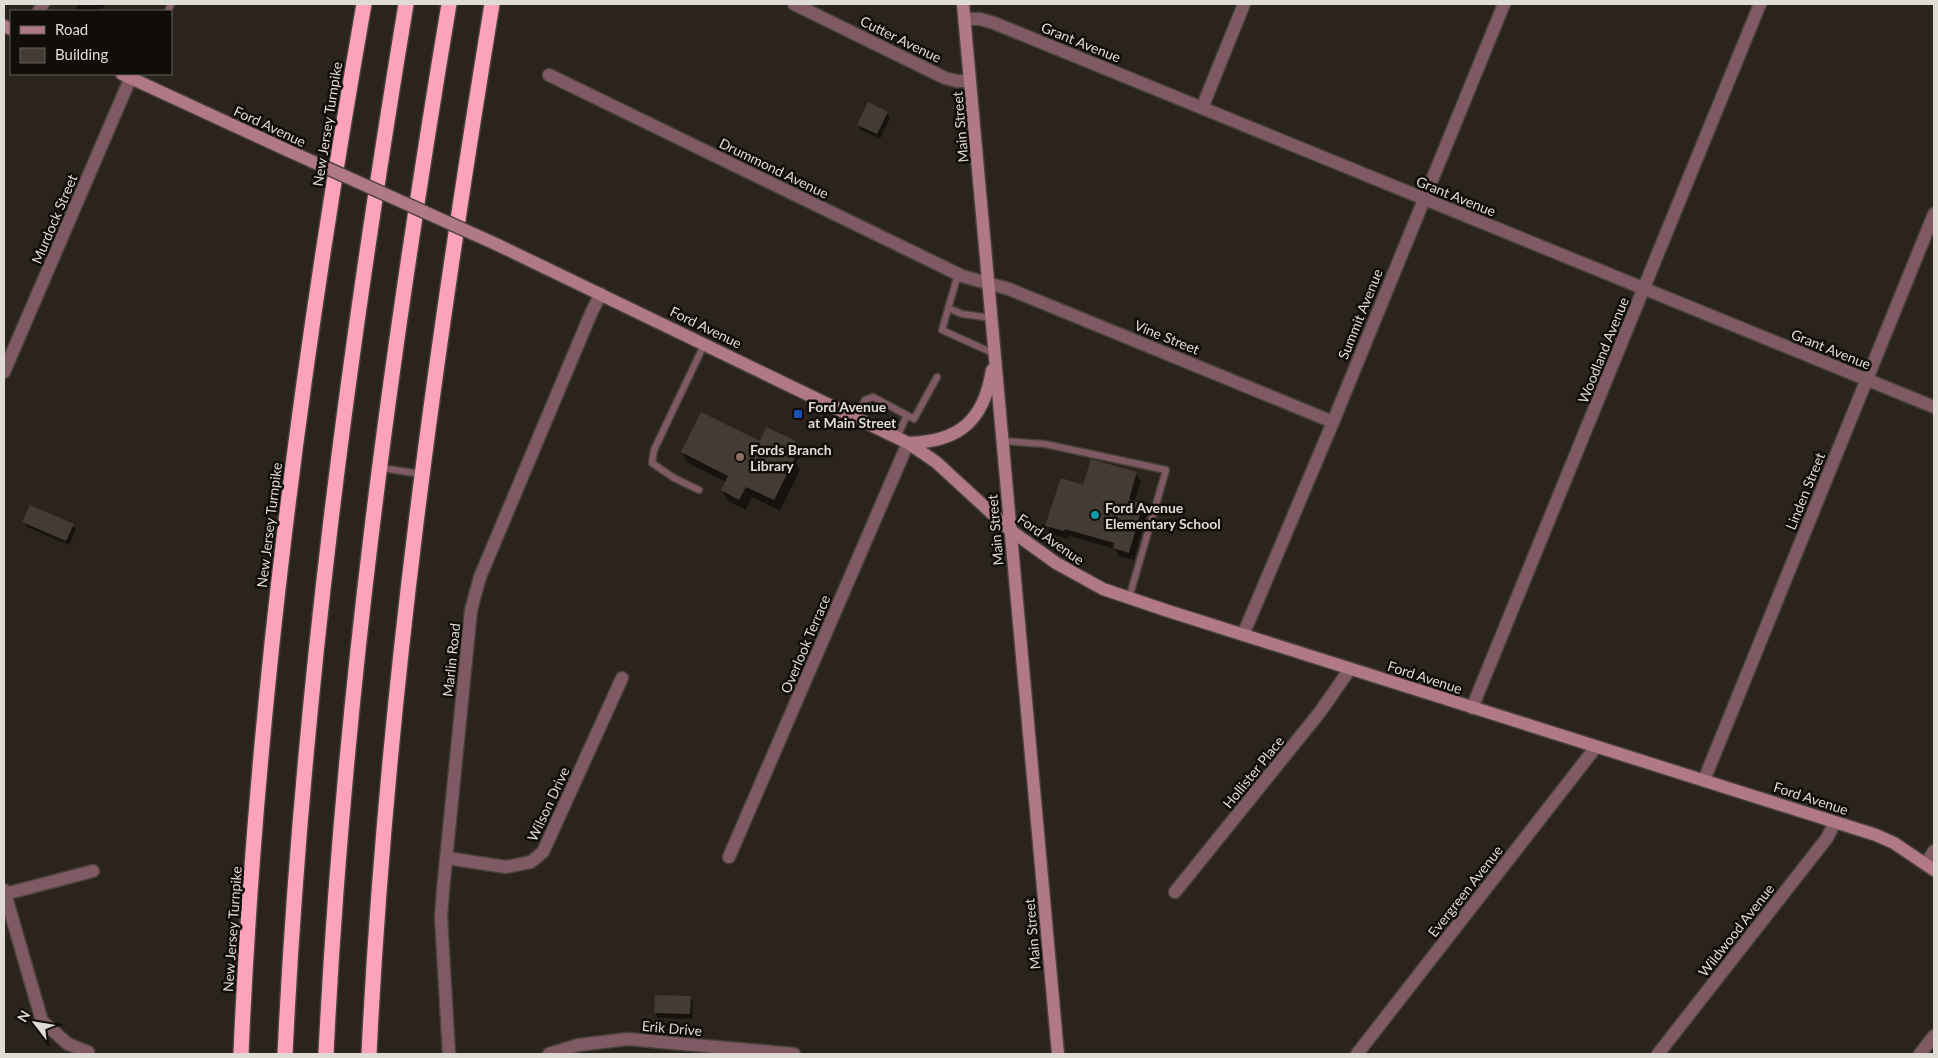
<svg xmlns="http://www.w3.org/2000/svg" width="1938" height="1058" font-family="Lato,sans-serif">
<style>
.shadow{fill:#0007}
.building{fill:#443b34}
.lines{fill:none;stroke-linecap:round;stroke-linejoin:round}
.lane-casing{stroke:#47413a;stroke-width:9}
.street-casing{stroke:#47413a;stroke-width:15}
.secondary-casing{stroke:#47413a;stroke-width:15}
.highway-casing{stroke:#47413a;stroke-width:18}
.lane{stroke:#7f5a64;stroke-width:6}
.street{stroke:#7f5a64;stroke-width:12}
.secondary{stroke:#b17887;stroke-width:12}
.highway{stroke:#fca3bb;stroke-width:15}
.secondary-bridge-casing{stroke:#47413a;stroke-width:15;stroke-linecap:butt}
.secondary-bridge{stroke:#b17887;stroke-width:12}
.transit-dot{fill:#1a4fb4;stroke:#110e0a;stroke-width:2}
.education-dot{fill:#8d6e63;stroke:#110e0a;stroke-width:2}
.culture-dot{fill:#0f9aa8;stroke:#110e0a;stroke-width:2}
.labels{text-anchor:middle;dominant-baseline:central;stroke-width:5;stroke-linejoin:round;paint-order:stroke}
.street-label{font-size:14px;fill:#dfdbd5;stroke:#110e0a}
.poi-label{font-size:14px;font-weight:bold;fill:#dfdbd5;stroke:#110e0a;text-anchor:start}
</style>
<rect width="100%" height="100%" fill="#2a241c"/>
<g class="shadow">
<path d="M78,4H105L101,11H75Z"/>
<path d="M887,113L890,118L880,139L861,130L858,125Z"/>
<path d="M760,442H795L801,453L796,463L800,470L780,511L752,497L746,510L728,501L722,490L726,482L688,463L682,452Z"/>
<path d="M1136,474L1141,482L1134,502L1142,505L1147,513L1134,560L1119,556L1115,549L1069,536L1068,539L1051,534L1047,526L1084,487Z"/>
<path d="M24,521L73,525L76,530L69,545L27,527Z"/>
<path d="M690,997L693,1002L692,1019L658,1018L655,1013Z"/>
</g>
<g class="building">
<path d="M868,102L888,112L877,134L857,125Z"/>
<path d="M701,412L760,441L766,427L796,441L789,455L795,458L774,500L746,487L739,500L721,490L728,476L681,452Z"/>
<path d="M1091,459L1137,472L1129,499L1143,504L1129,553L1113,548L1114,543L1065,529L1064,531L1045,526L1061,478L1083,485Z"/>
<path d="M30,505L74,524L66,541L22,522Z"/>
<path d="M655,995L691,996L690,1014L654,1013Z"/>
</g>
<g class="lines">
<g class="lane-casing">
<g id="lane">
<path d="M168,11L171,4"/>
<path d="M958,274L942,330L995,354"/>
<path d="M948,308L962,314L992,318"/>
<path d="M857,417L865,400L873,397L914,419L937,377"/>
<path d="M897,437L907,415"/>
<path d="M1003,441L1045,444L1166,470L1129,598"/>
<path d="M381,468L422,474"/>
<path d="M699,490L674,478L652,463L654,450L704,345"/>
</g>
</g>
<g class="street-casing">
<g id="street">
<path d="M794,4L945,78L957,81H970"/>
<path d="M39,11L43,4"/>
<path d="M965,19H980L994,23L1934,407"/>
<path d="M549,75L962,276L1009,289L1333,422"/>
<path d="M1202,108L1244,4"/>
<path d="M4,372L131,77"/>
<path d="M1243,635L1333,422L1504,4"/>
<path d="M1472,708L1760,4"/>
<path d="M1704,780L1934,214"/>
<path d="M729,857L908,443"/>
<path d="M447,858L506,867L531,862L543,852L622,678"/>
<path d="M1926,864L1934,851"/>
<path d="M4,890L42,1021L68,1044L88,1052"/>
<path d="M1175,892L1320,712L1350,669"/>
<path d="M5,894L93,871"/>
<path d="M449,1054L441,917L443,890L471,610L480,577L592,311L601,294"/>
<path d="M549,1054L578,1045L628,1039L794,1054"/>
<path d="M1357,1054L1596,747"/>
<path d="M1658,1054L1827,838L1835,822"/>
<path d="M1920,1054L1934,1036"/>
</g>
</g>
<g class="secondary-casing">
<g id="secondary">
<path d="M963,4L1058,1054"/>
<path d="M4,26L11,29"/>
<path d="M122,74L289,151"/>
<path d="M498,245L908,443L936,462L1010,530L1056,563L1103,589L1165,610L1876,835L1894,843L1934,870"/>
<path d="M908,443C960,442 984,420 992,370"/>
</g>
</g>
<g class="highway-casing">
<g id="highway">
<path d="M241,1054C256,702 303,351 364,4"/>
<path d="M285,1054C302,700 348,354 406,4"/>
<path d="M326,1054C343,702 391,351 449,4"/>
<path d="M369,1054C386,702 435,352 492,4"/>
</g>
</g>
<use href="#lane" class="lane"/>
<use href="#street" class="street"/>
<use href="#secondary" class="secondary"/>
<use href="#highway" class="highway"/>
<g class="secondary-bridge-casing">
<path id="secondary-bridge" d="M289,151L498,245"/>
</g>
<use href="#secondary-bridge" class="secondary-bridge"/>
</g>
<rect class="transit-dot" x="793" y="409" width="10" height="10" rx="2.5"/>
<circle class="education-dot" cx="740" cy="457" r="5"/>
<circle class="culture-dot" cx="1095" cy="515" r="5"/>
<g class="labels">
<g class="street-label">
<text transform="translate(901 39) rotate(26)">Cutter Avenue</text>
<text transform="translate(1081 42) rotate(22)">Grant Avenue</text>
<text transform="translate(327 124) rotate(-81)">New Jersey Turnpike</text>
<text transform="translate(270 126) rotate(25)">Ford Avenue</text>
<text transform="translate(960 127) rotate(-95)">Main Street</text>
<text transform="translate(774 168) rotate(26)">Drummond Avenue</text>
<text transform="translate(1456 196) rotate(22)">Grant Avenue</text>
<text transform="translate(54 219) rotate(-67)">Murdock Street</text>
<text transform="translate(1360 314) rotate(-68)">Summit Avenue</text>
<text transform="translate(706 327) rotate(26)">Ford Avenue</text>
<text transform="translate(1167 337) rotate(22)">Vine Street</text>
<text transform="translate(1831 349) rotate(22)">Grant Avenue</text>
<text transform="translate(1603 350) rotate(-68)">Woodland Avenue</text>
<text transform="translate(1805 491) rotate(-68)">Linden Street</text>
<text transform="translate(269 525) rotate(-83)">New Jersey Turnpike</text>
<text transform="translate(995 530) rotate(-95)">Main Street</text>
<text transform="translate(1051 539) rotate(35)">Ford Avenue</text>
<text transform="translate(805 644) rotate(-67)">Overlook Terrace</text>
<text transform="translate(451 660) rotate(-84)">Marlin Road</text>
<text transform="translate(1425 677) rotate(18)">Ford Avenue</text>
<text transform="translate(1253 772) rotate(-51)">Hollister Place</text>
<text transform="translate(1811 798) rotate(18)">Ford Avenue</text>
<text transform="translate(548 804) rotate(-65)">Wilson Drive</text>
<text transform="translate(1465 891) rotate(-52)">Evergreen Avenue</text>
<text transform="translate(232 929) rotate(-86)">New Jersey Turnpike</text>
<text transform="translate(1736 930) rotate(-52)">Wildwood Avenue</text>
<text transform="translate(1032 934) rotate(-95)">Main Street</text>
<text transform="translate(672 1028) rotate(5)">Erik Drive</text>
</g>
<g class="poi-label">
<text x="808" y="406">Ford Avenue<tspan x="808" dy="16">at Main Street</tspan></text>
<text x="750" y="449">Fords Branch<tspan x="750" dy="16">Library</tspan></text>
<text x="1105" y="507">Ford Avenue<tspan x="1105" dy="16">Elementary School</tspan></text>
</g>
</g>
<rect width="1938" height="1058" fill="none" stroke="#dfdbd5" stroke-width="10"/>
<rect x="10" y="10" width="162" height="65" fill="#110e0a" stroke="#63605b"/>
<rect x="20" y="26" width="25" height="8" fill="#b17887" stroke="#63605b"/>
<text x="55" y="35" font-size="15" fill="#dfdbd5">Road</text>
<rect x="20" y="48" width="25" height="15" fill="#443b34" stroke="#63605b"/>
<text x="55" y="60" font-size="15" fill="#dfdbd5">Building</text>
<g transform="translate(35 1023) rotate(301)" stroke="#110e0a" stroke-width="4" paint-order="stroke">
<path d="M0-4L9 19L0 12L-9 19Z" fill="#dfdbd5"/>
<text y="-8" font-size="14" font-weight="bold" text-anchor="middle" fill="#dfdbd5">N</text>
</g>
</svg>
